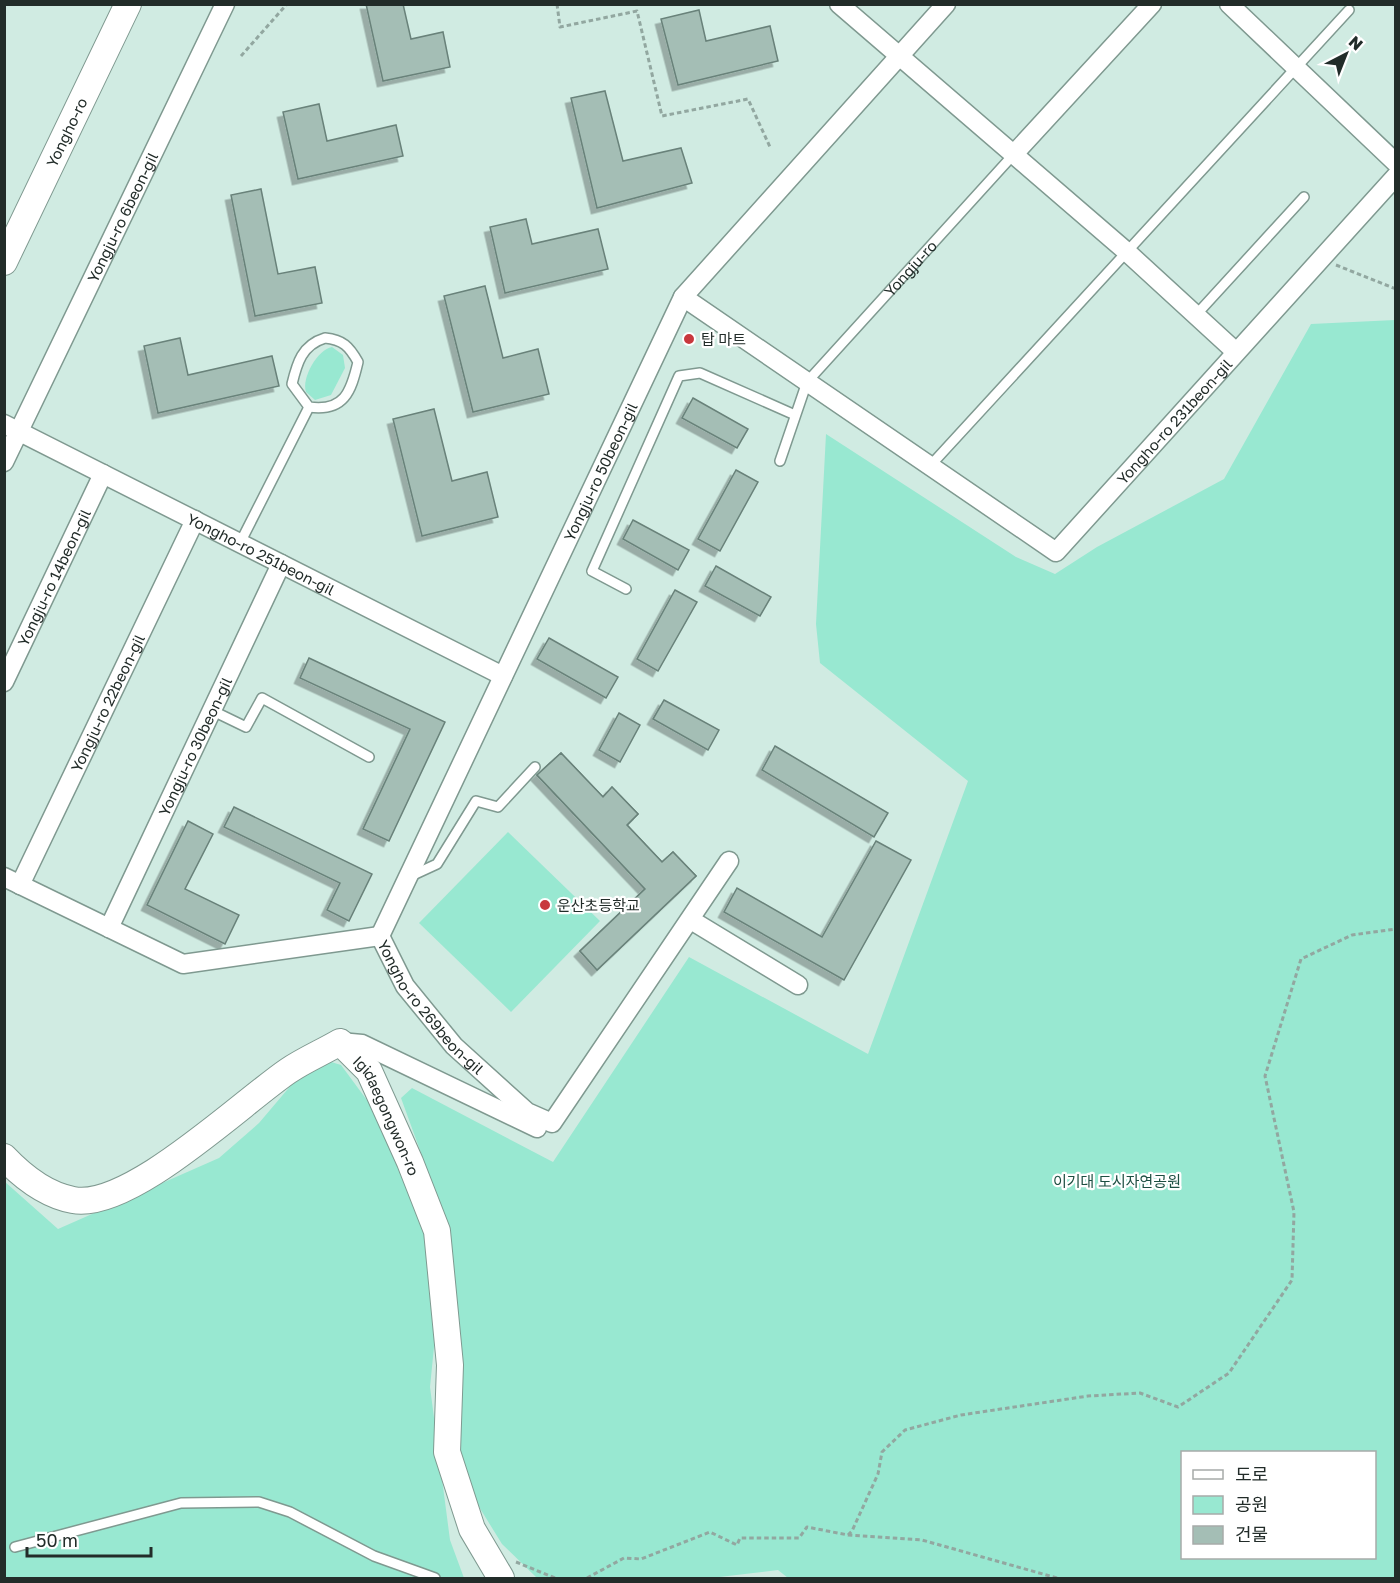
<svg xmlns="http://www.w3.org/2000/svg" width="1400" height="1583" font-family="'Golos Text','Noto Sans KR',sans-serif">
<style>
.green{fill:#98e8d1;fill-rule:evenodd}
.building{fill:#a4beb5;stroke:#69827a;stroke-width:1.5;filter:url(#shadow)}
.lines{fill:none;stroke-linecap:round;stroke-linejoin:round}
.lane-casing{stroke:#7f9990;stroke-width:12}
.street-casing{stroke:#7f9990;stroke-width:21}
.secondary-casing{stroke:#7f9990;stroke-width:28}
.path{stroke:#92a7a0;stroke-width:3;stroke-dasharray:4.5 3;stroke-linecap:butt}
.lane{stroke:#fff;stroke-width:9}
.street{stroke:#fff;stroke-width:18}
.secondary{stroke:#fff;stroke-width:26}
.poi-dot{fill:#c8383d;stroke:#fff;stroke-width:2}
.labels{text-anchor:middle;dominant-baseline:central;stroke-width:4.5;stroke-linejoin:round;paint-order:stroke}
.street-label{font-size:15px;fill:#222c29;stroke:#fff}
.poi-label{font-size:15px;fill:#222c29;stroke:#fff;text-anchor:start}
.park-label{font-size:15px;fill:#1d4f42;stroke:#fff}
</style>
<defs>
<filter id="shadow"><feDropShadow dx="-5.5" dy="5.5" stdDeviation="0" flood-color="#0004"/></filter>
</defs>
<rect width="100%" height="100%" fill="#d0ebe2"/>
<g class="green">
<path d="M1395,320V1578H788L778,1570L711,1578H537L502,1544L468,1489L455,1449L448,1227L401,1098L412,1088L553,1162L689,957L868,1054L968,781L820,663L816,624L826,434L1016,557L1055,574L1097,547L1224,479L1311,324ZM1182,1452H1374V1558H1182Z"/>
<path d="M332,347L343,355L345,368L331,395L315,400L306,392C301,378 318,349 332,347Z"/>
<path d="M508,832L600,921L511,1012L419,923Z"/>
<path d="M315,1057L341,1065L372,1107L431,1238L435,1337L430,1387L450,1540L464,1578H5L4,1181L58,1229L219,1158L259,1123Z"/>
</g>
<g class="building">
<path d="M366,4H403L411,39L443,32L450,67L383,81Z"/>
<path d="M699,10L706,41L770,26L778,61L678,85L661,19Z"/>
<path d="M605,91L623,161L681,148L692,183L597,208L571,98Z"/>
<path d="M319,104L327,141L396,125L403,156L298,179L283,112Z"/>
<path d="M261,189L278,274L315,267L322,303L255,316L231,195Z"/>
<path d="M526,219L532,244L598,229L608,269L505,293L490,227Z"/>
<path d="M485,286L503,358L538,349L549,394L473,412L444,296Z"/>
<path d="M180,338L188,375L272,356L279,386L158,413L144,346Z"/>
<path d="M693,398L748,429L737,448L682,418Z"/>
<path d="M434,409L452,481L487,472L498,517L422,536L393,419Z"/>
<path d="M736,470L758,482L720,551L698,539Z"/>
<path d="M633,520L689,550L678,570L623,539Z"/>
<path d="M716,566L771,597L760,616L705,586Z"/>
<path d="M675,590L697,602L658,671L637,659Z"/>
<path d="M549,638L618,677L606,698L537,659Z"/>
<path d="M309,658L445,722L389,841L363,829L410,729L300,678Z"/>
<path d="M664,700L719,730L708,750L653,719Z"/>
<path d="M619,713L640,725L620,762L599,750Z"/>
<path d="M775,746L888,813L874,837L762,770Z"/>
<path d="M561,753L603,797L612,787L638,814L627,825L662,862L673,852L696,876L597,970L580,951L645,889L537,775Z"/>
<path d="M561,753L603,797L612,787L638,814L627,825L662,862L673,852L696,876L597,970L580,951L645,889L537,775Z"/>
<path d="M234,807L372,874L349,921L327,910L340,883L224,827Z"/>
<path d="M188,821L213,834L185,889L239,915L225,944L147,905Z"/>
<path d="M876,841L911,860L844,980L724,912L737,888L822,937Z"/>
</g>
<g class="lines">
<g class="lane-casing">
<g id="lane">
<path d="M1196,315L1304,197"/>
<path d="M325,338C343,340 349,346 358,362C351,392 344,412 309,407L292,384C297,363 302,345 325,338Z"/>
<path id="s1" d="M780,461L807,382L1014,154"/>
<path d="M930,466L1349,10"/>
<path d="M240,543L309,407"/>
<path d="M626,589L592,571L679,376L700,373L795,415"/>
<path d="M213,711L246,727L262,698L369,757"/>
<path d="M411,876L437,864L476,801L498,807L535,767"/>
<path d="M15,1547L181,1503L259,1502L290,1512L374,1556L435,1578"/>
</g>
</g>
<g class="street-casing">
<g id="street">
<path d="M839,4L1127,252L1236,352"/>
<path d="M1229,4L1396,163"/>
<path d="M1014,154L1152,4"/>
<path id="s2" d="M683,297L1056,552L1396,176"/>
<path id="s3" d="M4,424L503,676"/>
<path id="s4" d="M4,462L225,4"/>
<path id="s5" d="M4,682L103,474"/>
<path d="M4,877L183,964L380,936"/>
<path id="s6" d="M20,885L195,520"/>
<path d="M691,920L798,985"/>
<path id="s7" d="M109,928L281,564"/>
<path id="s8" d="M380,936L683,297L946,4"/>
<path id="s9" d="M380,936L405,986L454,1046L527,1112L552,1123L729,861"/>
<path d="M340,1042L362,1044L537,1128"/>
</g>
</g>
<g class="secondary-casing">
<g id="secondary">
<path id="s10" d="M4,262L128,4"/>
<path id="s11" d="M4,1157C22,1176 46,1195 73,1200C129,1211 241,1103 288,1071C304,1060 323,1052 340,1042L369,1071L410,1162L437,1231L450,1365L447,1452L472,1529L501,1578"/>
</g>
</g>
<g class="path">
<path d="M420,4H421"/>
<path d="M557,4L560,27L637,11L662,116L748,99L770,147"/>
<path d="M241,56L287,4"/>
<path d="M1336,265L1396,289"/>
<path d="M848,1535L852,1531L878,1474L882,1452L905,1430L961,1415L1088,1396L1140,1393L1178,1407L1229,1373L1292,1280L1294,1212L1265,1076L1301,959L1352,935L1396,929"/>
<path d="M516,1562L555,1578"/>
<path d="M587,1578L624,1558L641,1559L710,1532L737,1545L740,1538H799L807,1527L848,1535L922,1540L1057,1578"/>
</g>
<use href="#lane" class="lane"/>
<use href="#street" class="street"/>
<use href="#secondary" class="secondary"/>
</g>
<g class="poi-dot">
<circle cx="689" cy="339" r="6"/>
<circle cx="545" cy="905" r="6"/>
</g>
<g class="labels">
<g class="street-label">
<text stroke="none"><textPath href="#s10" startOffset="144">Yongho-ro</textPath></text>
<text stroke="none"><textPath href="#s4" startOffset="272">Yongju-ro 6beon-gil</textPath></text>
<text stroke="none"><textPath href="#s1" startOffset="237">Yongju-ro</textPath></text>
<text stroke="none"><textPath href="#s2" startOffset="628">Yongho-ro 231beon-gil</textPath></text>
<text stroke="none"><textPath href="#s8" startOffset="514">Yongju-ro 50beon-gil</textPath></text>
<text stroke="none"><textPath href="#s3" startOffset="288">Yongho-ro 251beon-gil</textPath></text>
<text stroke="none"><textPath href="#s5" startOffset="116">Yongju-ro 14beon-gil</textPath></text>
<text stroke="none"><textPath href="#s6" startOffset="202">Yongju-ro 22beon-gil</textPath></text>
<text stroke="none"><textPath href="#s7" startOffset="201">Yongju-ro 30beon-gil</textPath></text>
<text stroke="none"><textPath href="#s9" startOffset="88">Yongho-ro 269beon-gil</textPath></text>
<text stroke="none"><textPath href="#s11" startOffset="486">Igidaegongwon-ro</textPath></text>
</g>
<g class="poi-label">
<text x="701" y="339">탑 마트</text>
<text x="557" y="905">운산초등학교</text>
</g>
<g class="park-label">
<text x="1117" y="1181">이기대 도시자연공원</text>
</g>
</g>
<rect width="1400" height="1583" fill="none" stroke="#222c29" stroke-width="12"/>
<rect x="1181" y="1451" width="195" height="108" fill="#ffffff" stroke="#a7aba9" stroke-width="1.5"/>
<rect x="1193" y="1470" width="30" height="9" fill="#ffffff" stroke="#a7aba9" stroke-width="1.5"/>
<text x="1235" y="1481" font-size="18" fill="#222c29">도로</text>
<rect x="1193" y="1496" width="30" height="18" fill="#98e8d1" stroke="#a7aba9" stroke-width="1.5"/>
<text x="1235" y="1511" font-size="18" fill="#222c29">공원</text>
<rect x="1193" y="1526" width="30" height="18" fill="#a4beb5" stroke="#a7aba9" stroke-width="1.5"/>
<text x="1235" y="1541" font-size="18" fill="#222c29">건물</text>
<g transform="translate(1346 54) rotate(42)" stroke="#ffffff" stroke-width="4.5" paint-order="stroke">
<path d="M0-4.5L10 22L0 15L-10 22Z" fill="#222c29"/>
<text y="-9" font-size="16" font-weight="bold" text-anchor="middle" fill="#222c29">N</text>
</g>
<path d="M27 1547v9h124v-9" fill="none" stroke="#222c29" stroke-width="3"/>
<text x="36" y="1547" font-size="18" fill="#222c29" stroke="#ffffff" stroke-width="4.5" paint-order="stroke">50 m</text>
</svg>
